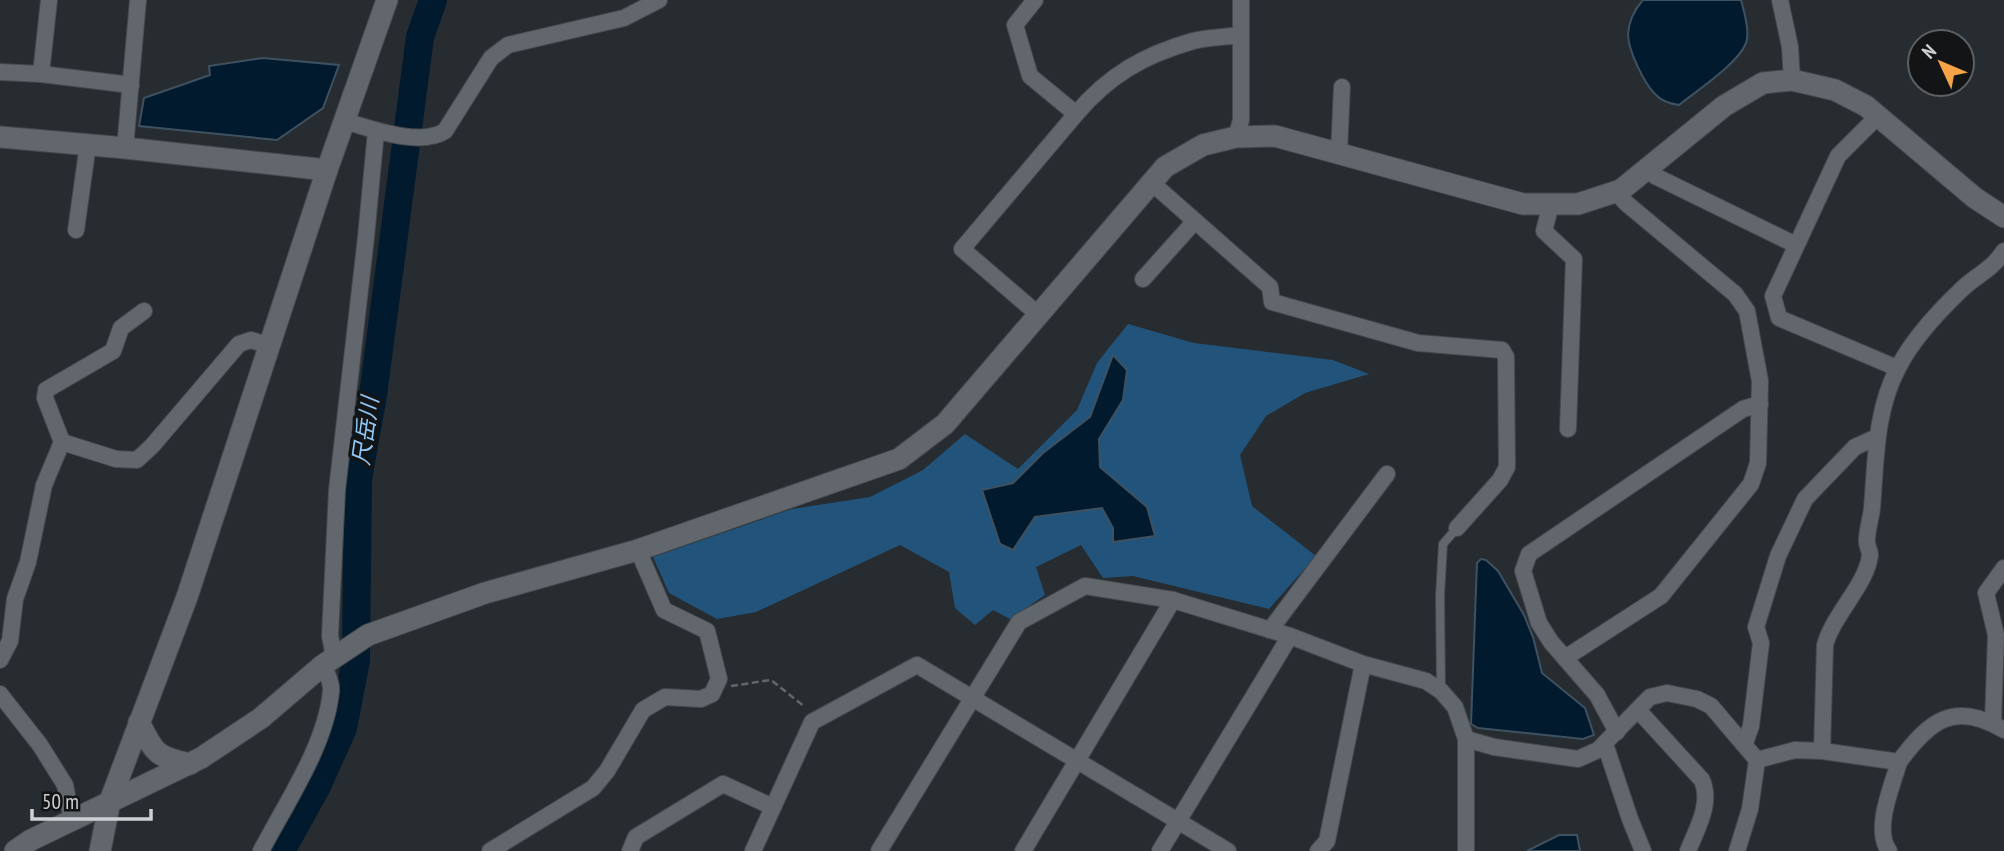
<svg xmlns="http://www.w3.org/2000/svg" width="2004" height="851" font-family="'PT Sans Narrow','Noto Sans JP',sans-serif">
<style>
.forest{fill:#22547b}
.water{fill:#011a2e;stroke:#3e5160;stroke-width:2}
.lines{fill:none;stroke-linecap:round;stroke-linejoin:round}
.river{stroke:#011a2e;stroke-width:28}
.service-casing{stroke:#45494d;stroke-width:10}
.minor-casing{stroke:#45494d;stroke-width:18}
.tertiary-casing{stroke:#45494d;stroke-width:23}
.path{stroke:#63676b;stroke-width:2.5;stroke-dasharray:7 3.5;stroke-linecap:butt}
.service{stroke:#61676c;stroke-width:8}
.minor{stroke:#61676c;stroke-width:16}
.tertiary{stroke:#61676c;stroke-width:21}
.labels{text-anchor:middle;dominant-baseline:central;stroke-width:7;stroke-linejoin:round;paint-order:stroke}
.water-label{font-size:23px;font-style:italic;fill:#8ec8f8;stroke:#121416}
</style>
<rect width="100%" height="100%" fill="#272c30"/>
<path class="forest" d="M1128,324L1194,343L1333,360L1369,374L1305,393L1266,416L1240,455L1252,506L1316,556L1269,609L1133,576L1103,578L1081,545L1036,567L1045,595L1010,619L993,610L975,625L955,608L949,572L900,545L756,612L717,619L669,593L653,557L792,509L870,497L923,470L965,434L1018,469L1077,410L1097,363Z"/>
<g class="water">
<path d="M1643,0H1741C1744,11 1749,27 1747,39C1744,60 1696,91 1679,105C1671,104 1661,101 1655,94C1644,83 1628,50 1628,34C1629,20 1634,10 1643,0Z"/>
<path d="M263,58L339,65L323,108L277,140L139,126L144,98L210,75L209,66Z"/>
<path d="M1113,355L1127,370L1123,400L1099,439L1100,467L1147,507L1155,536L1113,542V528L1102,508L1035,517L1013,550L1000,544L982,490L1013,483L1043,453L1090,417Z"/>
<path d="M1481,559L1486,560L1498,571L1524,615L1533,637L1542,673L1585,708L1594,735L1583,739L1478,728L1471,724L1477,563Z"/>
<path d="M1559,835H1577L1580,851H1527Z"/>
</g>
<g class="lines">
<path class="river" d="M281,851L317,786L343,728L356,660L358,479L373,395L420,37L433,0"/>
<g class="service-casing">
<path id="service" d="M1441,691L1440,596L1443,544L1457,528"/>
</g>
<g class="minor-casing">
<g id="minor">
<path d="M1035,0L1015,25L1030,76L1076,114L962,249L1040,316"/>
<path d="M1780,0L1790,47L1792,80"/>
<path d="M0,72L41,74L131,85"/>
<path d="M41,74L49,0"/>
<path d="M1076,114C1109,75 1144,55 1193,41C1208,37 1226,37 1241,35"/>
<path d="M1878,116L1838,156L1773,296L1779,318L1897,368"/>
<path d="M345,121C372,129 420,147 445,131L491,58L508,45L624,18L659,0"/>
<path d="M1236,137L1241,120V0"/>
<path d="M125,148L138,0"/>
<path d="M1339,153L1342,87"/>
<path d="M1648,169L1655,176L1796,245"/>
<path d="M1152,183L1270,287L1272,302L1418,343L1502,350L1506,357L1507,467L1500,480L1457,528"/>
<path d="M1551,204L1544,231L1574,259L1568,429"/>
<path d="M76,230L88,144"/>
<path d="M1143,279L1195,221"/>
<path d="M62,442L116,459L137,460L152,446L239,344L251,340L270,346"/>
<path d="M1270,630L1387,474"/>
<path d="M334,657L330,636L337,490L366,237L376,131"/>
<path d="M1565,658L1661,596L1751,484L1758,463L1760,381L1747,311L1735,294L1626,203L1616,192"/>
<path d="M0,660L10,641L15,599L28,562L44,485L62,442L45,398L46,390L113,351L121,328L144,311"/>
<path d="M0,694L40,745L65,785L72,820"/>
<path d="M1638,710L1702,780C1712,804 1697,828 1688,851"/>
<path d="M1993,723L1996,635L1986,593L2004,568"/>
<path d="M1617,732L1597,695L1551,642L1539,623L1523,571L1529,554L1743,409L1760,404"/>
<path d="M1466,739L1494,747L1578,759L1598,750L1650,697L1667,693L1697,699L1711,706L1757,760L1795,750L1822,751L1899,762C1929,721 1954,700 2004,730"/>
<path d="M1745,743L1751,726L1761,643L1756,627L1778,556L1805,499L1855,447L1877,437"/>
<path d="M1605,744L1630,819L1643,851"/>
<path d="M1822,751L1825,645C1833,615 1867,584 1870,555C1870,550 1866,545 1867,540C1867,529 1871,519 1872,508C1876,461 1875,411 1898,368C1912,340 1938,312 1961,290C1977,274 1990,272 2004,251"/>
<path d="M261,851C286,803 326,745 331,691C332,682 326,672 323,665"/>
<path d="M490,851L593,788L607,771L643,710L665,697L701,699L712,694L719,679L707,631L664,610L638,550"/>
<path d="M630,851L636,837L723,784L773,807"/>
<path d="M753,851L812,722L917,665L1228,851"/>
<path d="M879,851L1019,622L1085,586L1173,600L1290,636L1363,664L1426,681L1441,691L1455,707L1466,739V851"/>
<path d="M1023,851L1173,600"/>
<path d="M1160,851L1290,636"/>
<path d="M1318,851L1327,841L1363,664"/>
<path d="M1737,851L1750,809L1757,760"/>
<path d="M1889,851C1873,829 1892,787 1899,762"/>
</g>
</g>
<g class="tertiary-casing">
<g id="tertiary">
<path d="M0,137L125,148L327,170"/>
<path d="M139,722C154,752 155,757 190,764"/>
<path d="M15,851L31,840L201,758L261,718L323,665L368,635L485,593L638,550L899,459L945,424L1165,167L1203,145L1236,137L1275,136L1523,204H1578L1621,190L1724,106L1763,83L1792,80L1835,90L1866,106L1975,198L2004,217"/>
<path d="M100,851L110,801L187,597L327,170L387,0"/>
</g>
</g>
<path class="path" d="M731,686L771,680L805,707"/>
<use href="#service" class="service"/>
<use href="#minor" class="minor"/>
<use href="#tertiary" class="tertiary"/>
</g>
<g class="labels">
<g class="water-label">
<text transform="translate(365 431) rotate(-82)">尺岳川</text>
</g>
</g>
<g transform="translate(1941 63) rotate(314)"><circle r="33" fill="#121416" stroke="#5d6062" stroke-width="2"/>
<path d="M0-5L12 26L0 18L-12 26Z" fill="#f6a247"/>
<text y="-10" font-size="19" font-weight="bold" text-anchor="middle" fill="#ced1d4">N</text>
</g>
<path d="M32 809v10h119v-10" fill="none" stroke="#ced1d4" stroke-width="3.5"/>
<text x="42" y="809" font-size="21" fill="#ced1d4" stroke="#121416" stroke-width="5" paint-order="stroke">50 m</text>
</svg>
